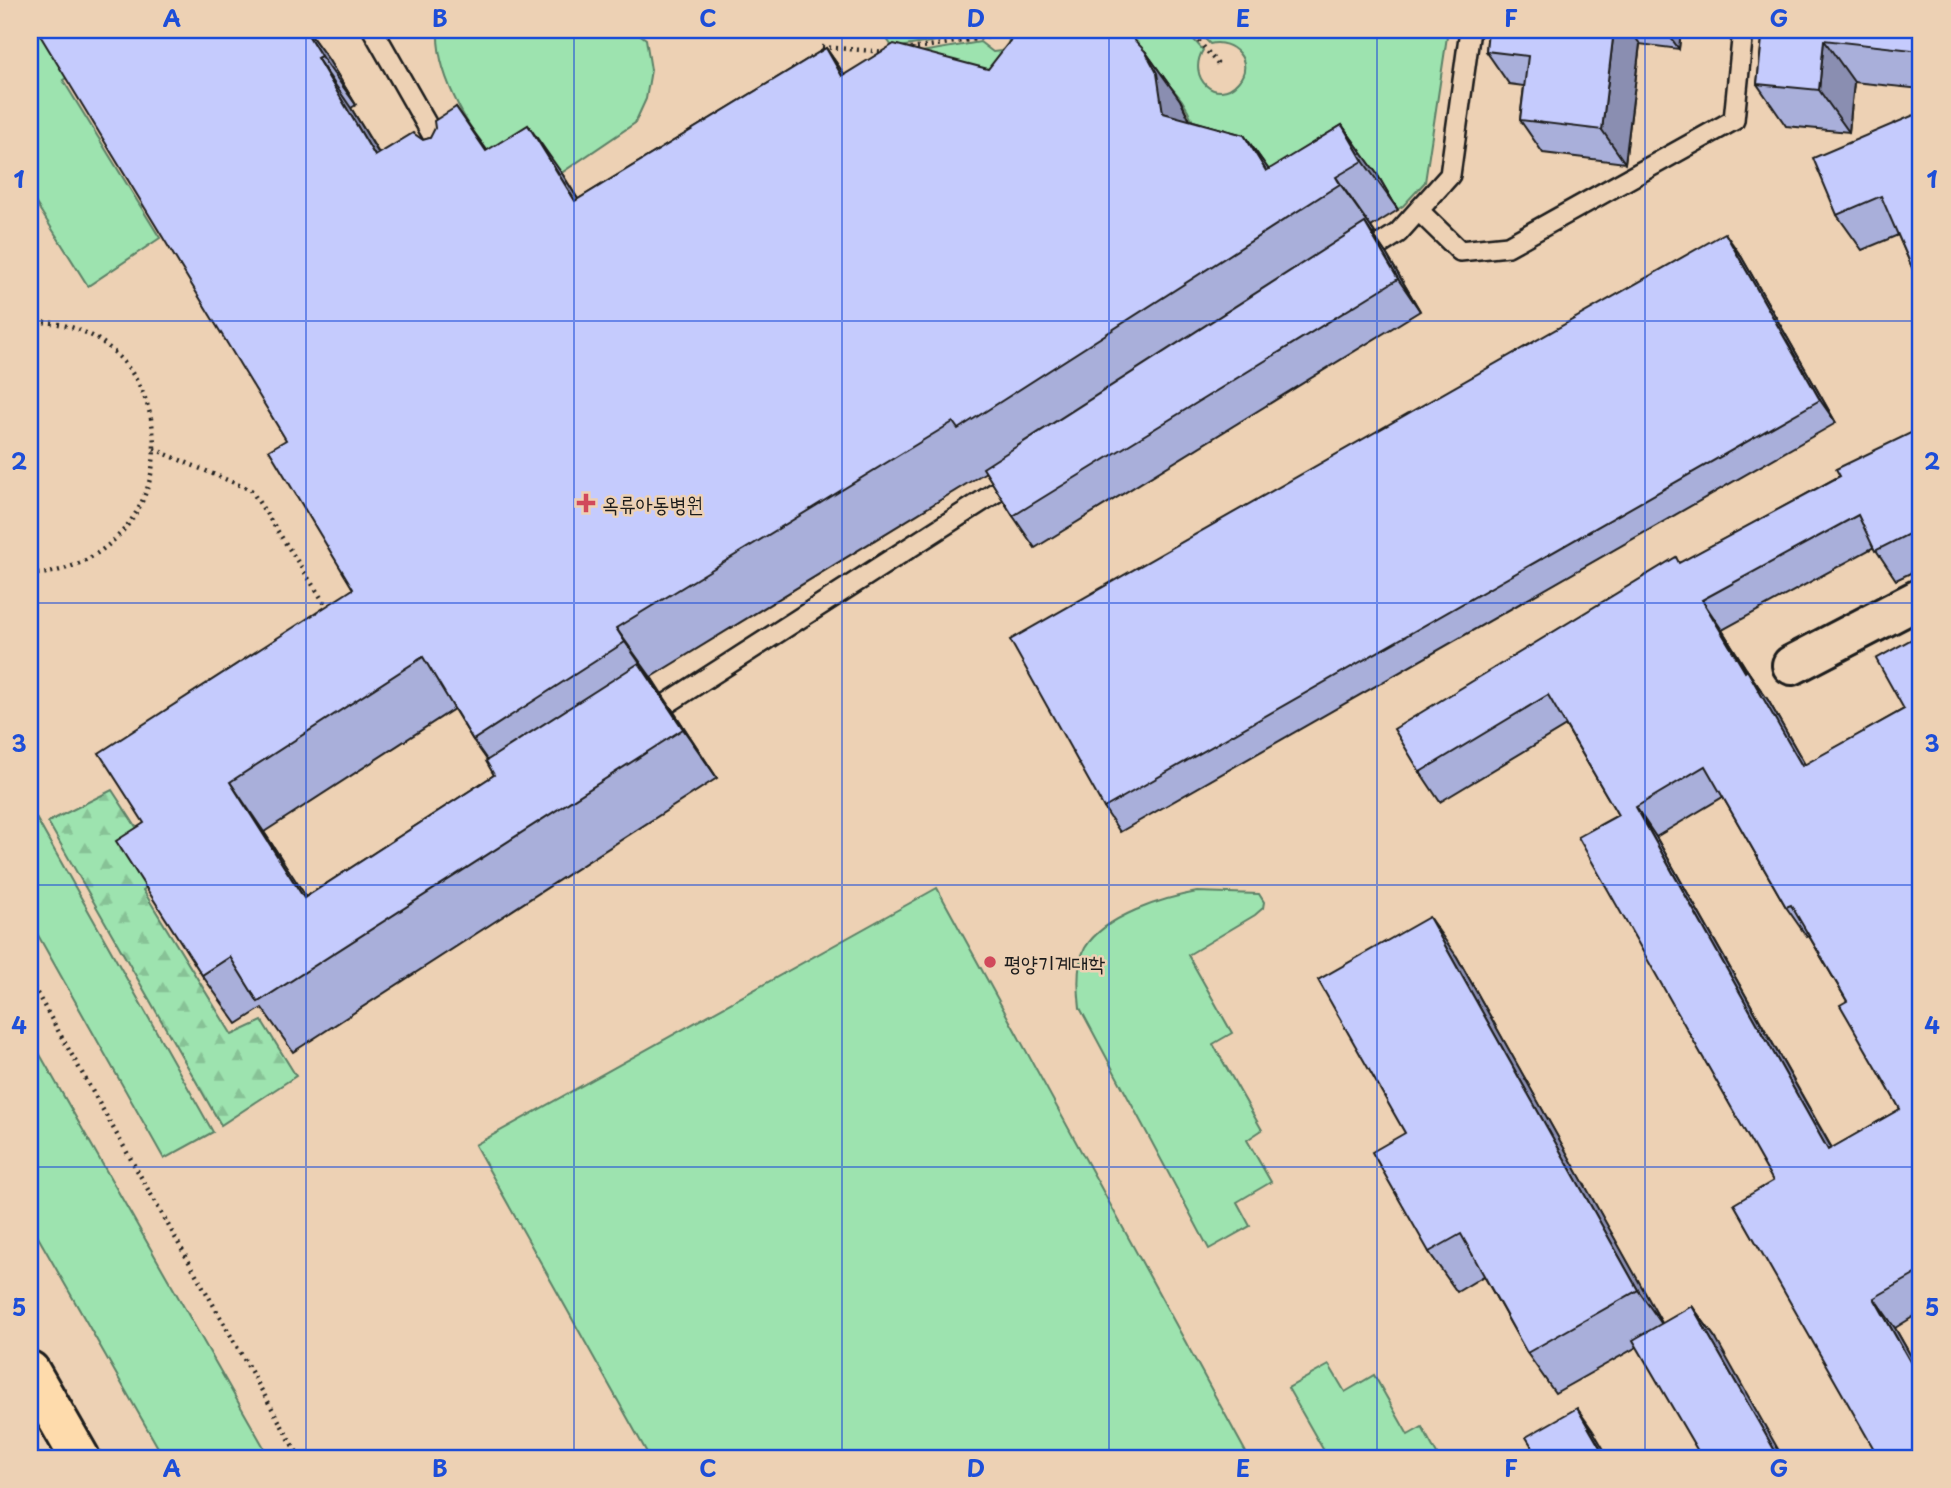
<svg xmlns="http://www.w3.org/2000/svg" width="1951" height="1488" font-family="'Playpen Sans','Poor Story',sans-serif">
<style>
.green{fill:#9de3af;stroke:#5c8066;stroke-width:2}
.forest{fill:url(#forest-firs);stroke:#5c8066;stroke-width:2}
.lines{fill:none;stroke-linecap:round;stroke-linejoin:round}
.lane-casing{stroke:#1c1c1c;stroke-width:24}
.street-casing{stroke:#1c1c1c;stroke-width:44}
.primary-casing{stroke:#1c1c1c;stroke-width:44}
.path{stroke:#1c1c1c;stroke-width:4.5;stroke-dasharray:2 5;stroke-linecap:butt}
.lane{stroke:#edd1b4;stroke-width:19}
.street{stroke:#edd1b4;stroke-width:38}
.primary{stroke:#fedbac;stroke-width:38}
.wall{fill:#a9afda;stroke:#1c1c1c;stroke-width:2;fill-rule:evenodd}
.shaded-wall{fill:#8a8eb1;stroke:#1c1c1c;stroke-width:2}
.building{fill:#c5cbfd;stroke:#1c1c1c;stroke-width:2;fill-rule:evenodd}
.grid{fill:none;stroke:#1d4ed8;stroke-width:2;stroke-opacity:0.55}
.poi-dot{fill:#d1495b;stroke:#edd1b4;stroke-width:2.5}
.labels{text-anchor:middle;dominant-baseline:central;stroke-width:5;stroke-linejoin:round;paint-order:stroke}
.poi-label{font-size:21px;fill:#1c1c1c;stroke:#edd1b4;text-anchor:start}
.neatline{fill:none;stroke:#1d4ed8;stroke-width:2.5}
.grid-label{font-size:23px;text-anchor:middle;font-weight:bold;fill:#1d4ed8}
</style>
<defs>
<pattern id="forest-firs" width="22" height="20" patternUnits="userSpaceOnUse" patternTransform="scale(1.75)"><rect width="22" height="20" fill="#9de3af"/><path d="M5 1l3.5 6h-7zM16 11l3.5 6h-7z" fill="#87c296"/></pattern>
</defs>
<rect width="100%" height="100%" fill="#edd1b4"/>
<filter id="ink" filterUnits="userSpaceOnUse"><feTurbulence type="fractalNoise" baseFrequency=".0143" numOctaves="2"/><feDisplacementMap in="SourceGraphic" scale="14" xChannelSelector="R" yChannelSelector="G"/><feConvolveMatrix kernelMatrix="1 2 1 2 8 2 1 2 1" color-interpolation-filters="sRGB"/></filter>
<g filter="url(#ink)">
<g class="green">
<path d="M30,30H144L63,80L160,238L88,286L30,194Z"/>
<path d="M438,30H634L646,39L651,70L646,99L635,123L520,201C489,155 435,88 438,30Z"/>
<path d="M881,30H981L979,34L893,48Z"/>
<path d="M1010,30H1164L1179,36L1187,32L1203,50C1186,78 1217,106 1238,82C1256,62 1232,38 1210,44L1196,30H1448L1425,182L1403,206L1326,253L1200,148C1193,109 1177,87 1144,65L1045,84L898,56L980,42L993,52L1001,51L1008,46Z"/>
<path d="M30,807L213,1132L164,1159L30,921Z"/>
<path d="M937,888L1249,1458H650L475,1145Z"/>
<path d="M1197,892L1259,894L1264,902L1263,908L1255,915L1188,955L1232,1033L1213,1044L1262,1130L1247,1140L1271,1182L1237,1202L1250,1226L1209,1249L1080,1008C1078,991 1076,964 1085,948C1104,916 1163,898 1197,892Z"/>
<path d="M30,1037L270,1458H164L30,1223Z"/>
<path d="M1329,1365L1345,1392L1374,1375L1408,1435L1422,1427L1439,1458H1328L1288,1388Z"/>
</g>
<path class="forest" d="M112,790L166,873L143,890L232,1035L262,1021L296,1076L221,1125L48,822Z"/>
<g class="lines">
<g class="lane-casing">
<g id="lane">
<path d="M373,30L444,155"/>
<path d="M1419,211L1460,251L1508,246L1734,120L1743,30"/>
<path d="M1358,259L1398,233L1450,175L1470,30"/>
<path d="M646,717L1018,478"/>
</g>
</g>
<g class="street-casing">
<path id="street" d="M1792,665L1921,598"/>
</g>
<g class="primary-casing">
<path id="primary" d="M30,1371L80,1458"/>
</g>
<g class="path">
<path d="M1190,30L1220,67"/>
<path d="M822,47L887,52"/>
<path d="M910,49L995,36L1003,30"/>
<path d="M30,322C158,317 201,492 91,557C74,567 50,575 30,574"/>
<path d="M154,449L251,490L329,610"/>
<path d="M30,981L300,1458"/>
</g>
<use href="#lane" class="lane"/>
<use href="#street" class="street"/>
<use href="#primary" class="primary"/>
</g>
<g class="wall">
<path d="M307,30L328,59L356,105L351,108L379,153L430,138L456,107L487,150L563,175L578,199L826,48L845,75L988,69L1145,51L1180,100L1190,120L1244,135L1269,170L1342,125L1377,174L1398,210L1371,227L1375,233L1373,234L1387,255L1420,311L1035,548L1013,516L986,472L651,677L717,778L293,1052L262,1008L237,1024L202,975L144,823L353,589L286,440ZM454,709L473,740L487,760L494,775L306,897L264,832Z"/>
<path d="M1488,30H1681L1679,49L1640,44L1625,163L1543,153L1520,120L1524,86L1509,84L1486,51Z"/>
<path d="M1763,30H1921V89L1854,82L1849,132L1786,126L1757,84Z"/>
<path d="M1921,112V282L1914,272L1898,235L1862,250L1837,215Z"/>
<path d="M1741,256L1836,423L1120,832L1104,808Z"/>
<path d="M1921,428V568L1896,580L1874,547L1722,630L1747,670L1768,700L1805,765L1904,709L1921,634V1312L1895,1328L1921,1374V1458L1773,1181L1618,815L1566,726L1440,802L1420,772L1680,563L1840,476ZM1723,797L1786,907L1807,937L1809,936L1847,1001L1900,1109L1832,1148L1656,837Z"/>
<path d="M1457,957L1662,1324L1692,1306L1716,1339L1637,1347L1555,1393L1527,1353L1484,1276L1457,1292L1429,1252L1405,1133Z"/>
</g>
<g class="shaded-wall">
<path d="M305,30H307L328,59L356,105L321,56Z"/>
<path d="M1614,30H1630L1640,44L1625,163L1602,130Z"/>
<path d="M1665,30H1681L1679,49Z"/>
<path d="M1824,40L1854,82L1849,132L1819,90Z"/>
<path d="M826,48L861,98L842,76Z"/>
<path d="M1145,51L1180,100L1191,123L1163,113Z"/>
<path d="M317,58L351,108L410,205L375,156Z"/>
<path d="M528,125L563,175L610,251L575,201Z"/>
<path d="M1342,125L1377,174L1398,210L1363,161Z"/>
<path d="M1244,135L1279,184L1266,171Z"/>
<path d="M1336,177L1371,227L1375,233L1340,184Z"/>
<path d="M1365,223L1387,255L1420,311L1398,279Z"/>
<path d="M1725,233L1741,256L1836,423L1820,400Z"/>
<path d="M1702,600L1722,630L1758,689L1747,670L1768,700L1823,796L1802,766Z"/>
<path d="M616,628L651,677L660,692L625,642Z"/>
<path d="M639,663L674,712L717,778L683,729Z"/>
<path d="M230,782L264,832L339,947L304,898Z"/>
<path d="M1636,807L1656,837L1849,1179L1828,1150Z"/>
<path d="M1429,917L1457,957L1666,1330L1638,1290Z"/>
<path d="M1874,1298L1895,1328L1921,1374V1381Z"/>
<path d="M1692,1306L1716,1339L1783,1458H1779Z"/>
<path d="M1577,1408L1593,1431L1609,1458H1606Z"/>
</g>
<g class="building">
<path d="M42,30H305L321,56L317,58L375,156L413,133L423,140L430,138L435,128L434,121L456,107L486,151L528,125L575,201L826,48L842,76L894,44L988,69L1013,37L1022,30H1123L1128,33L1145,51L1157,73L1163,113L1244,135L1266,171L1342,125L1363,161L1336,177L1340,184L958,429L953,422L616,628L625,642L473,740L423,657L230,782L304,898L494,775L486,761L639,663L683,729L258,1002L230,957L202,975L116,841L144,823L99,753L353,589L269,450L286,440L38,32Z"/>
<path d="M1488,30H1614L1602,130L1520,120L1528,56L1486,51Z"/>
<path d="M1763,30H1921V51L1824,40L1819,90L1757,84Z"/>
<path d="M1921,112V269L1914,272L1881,196L1837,215L1813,158Z"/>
<path d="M1365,223L1398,279L1013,516L983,468Z"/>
<path d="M1725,233L1820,400L1104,808L1010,640Z"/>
<path d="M1921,428V528L1875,551L1858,515L1702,600L1745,672L1747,670L1802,766L1904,709L1876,659L1921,634V1271L1874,1298L1921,1381V1458H1879L1734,1204L1773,1181L1578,837L1618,815L1548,695L1420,772L1394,729L1676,557L1679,563L1840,476L1836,469ZM1705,766L1786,907L1791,905L1847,1001L1840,1005L1900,1109L1828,1150L1636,807Z"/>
<path d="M1429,917L1638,1290L1527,1353L1461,1234L1429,1252L1372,1152L1405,1133L1318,980Z"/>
<path d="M1692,1306L1779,1458H1702L1633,1340Z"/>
<path d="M1577,1408L1606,1458H1539L1526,1437Z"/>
</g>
</g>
<path class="grid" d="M306,30V1458M574,30V1458M842,30V1458M1109,30V1458M1377,30V1458M1645,30V1458M30,321H1921M30,603H1921M30,885H1921M30,1167H1921"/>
<g class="poi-dot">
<path d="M582.5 492.5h7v7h7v7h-7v7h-7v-7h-7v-7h7z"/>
<circle cx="990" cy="962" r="7"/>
</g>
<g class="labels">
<g class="poi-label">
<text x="602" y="503">옥류아동병원</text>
<text x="1004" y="962">평양기계대학</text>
</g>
</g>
<rect width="1951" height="1488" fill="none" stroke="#edd1b4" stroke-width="77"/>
<rect x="38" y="38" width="1874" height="1412" class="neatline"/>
<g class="grid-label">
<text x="172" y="27">A</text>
<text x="440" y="27">B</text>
<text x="708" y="27">C</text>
<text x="976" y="27">D</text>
<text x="1243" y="27">E</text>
<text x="1511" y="27">F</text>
<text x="1779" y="27">G</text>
<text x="19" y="188">1</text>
<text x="1932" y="188">1</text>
<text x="19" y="470">2</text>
<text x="1932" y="470">2</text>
<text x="19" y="752">3</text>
<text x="1932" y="752">3</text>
<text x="19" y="1034">4</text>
<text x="1932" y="1034">4</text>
<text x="19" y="1316">5</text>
<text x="1932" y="1316">5</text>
<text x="172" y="1477">A</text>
<text x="440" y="1477">B</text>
<text x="708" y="1477">C</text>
<text x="976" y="1477">D</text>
<text x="1243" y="1477">E</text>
<text x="1511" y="1477">F</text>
<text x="1779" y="1477">G</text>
</g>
</svg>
